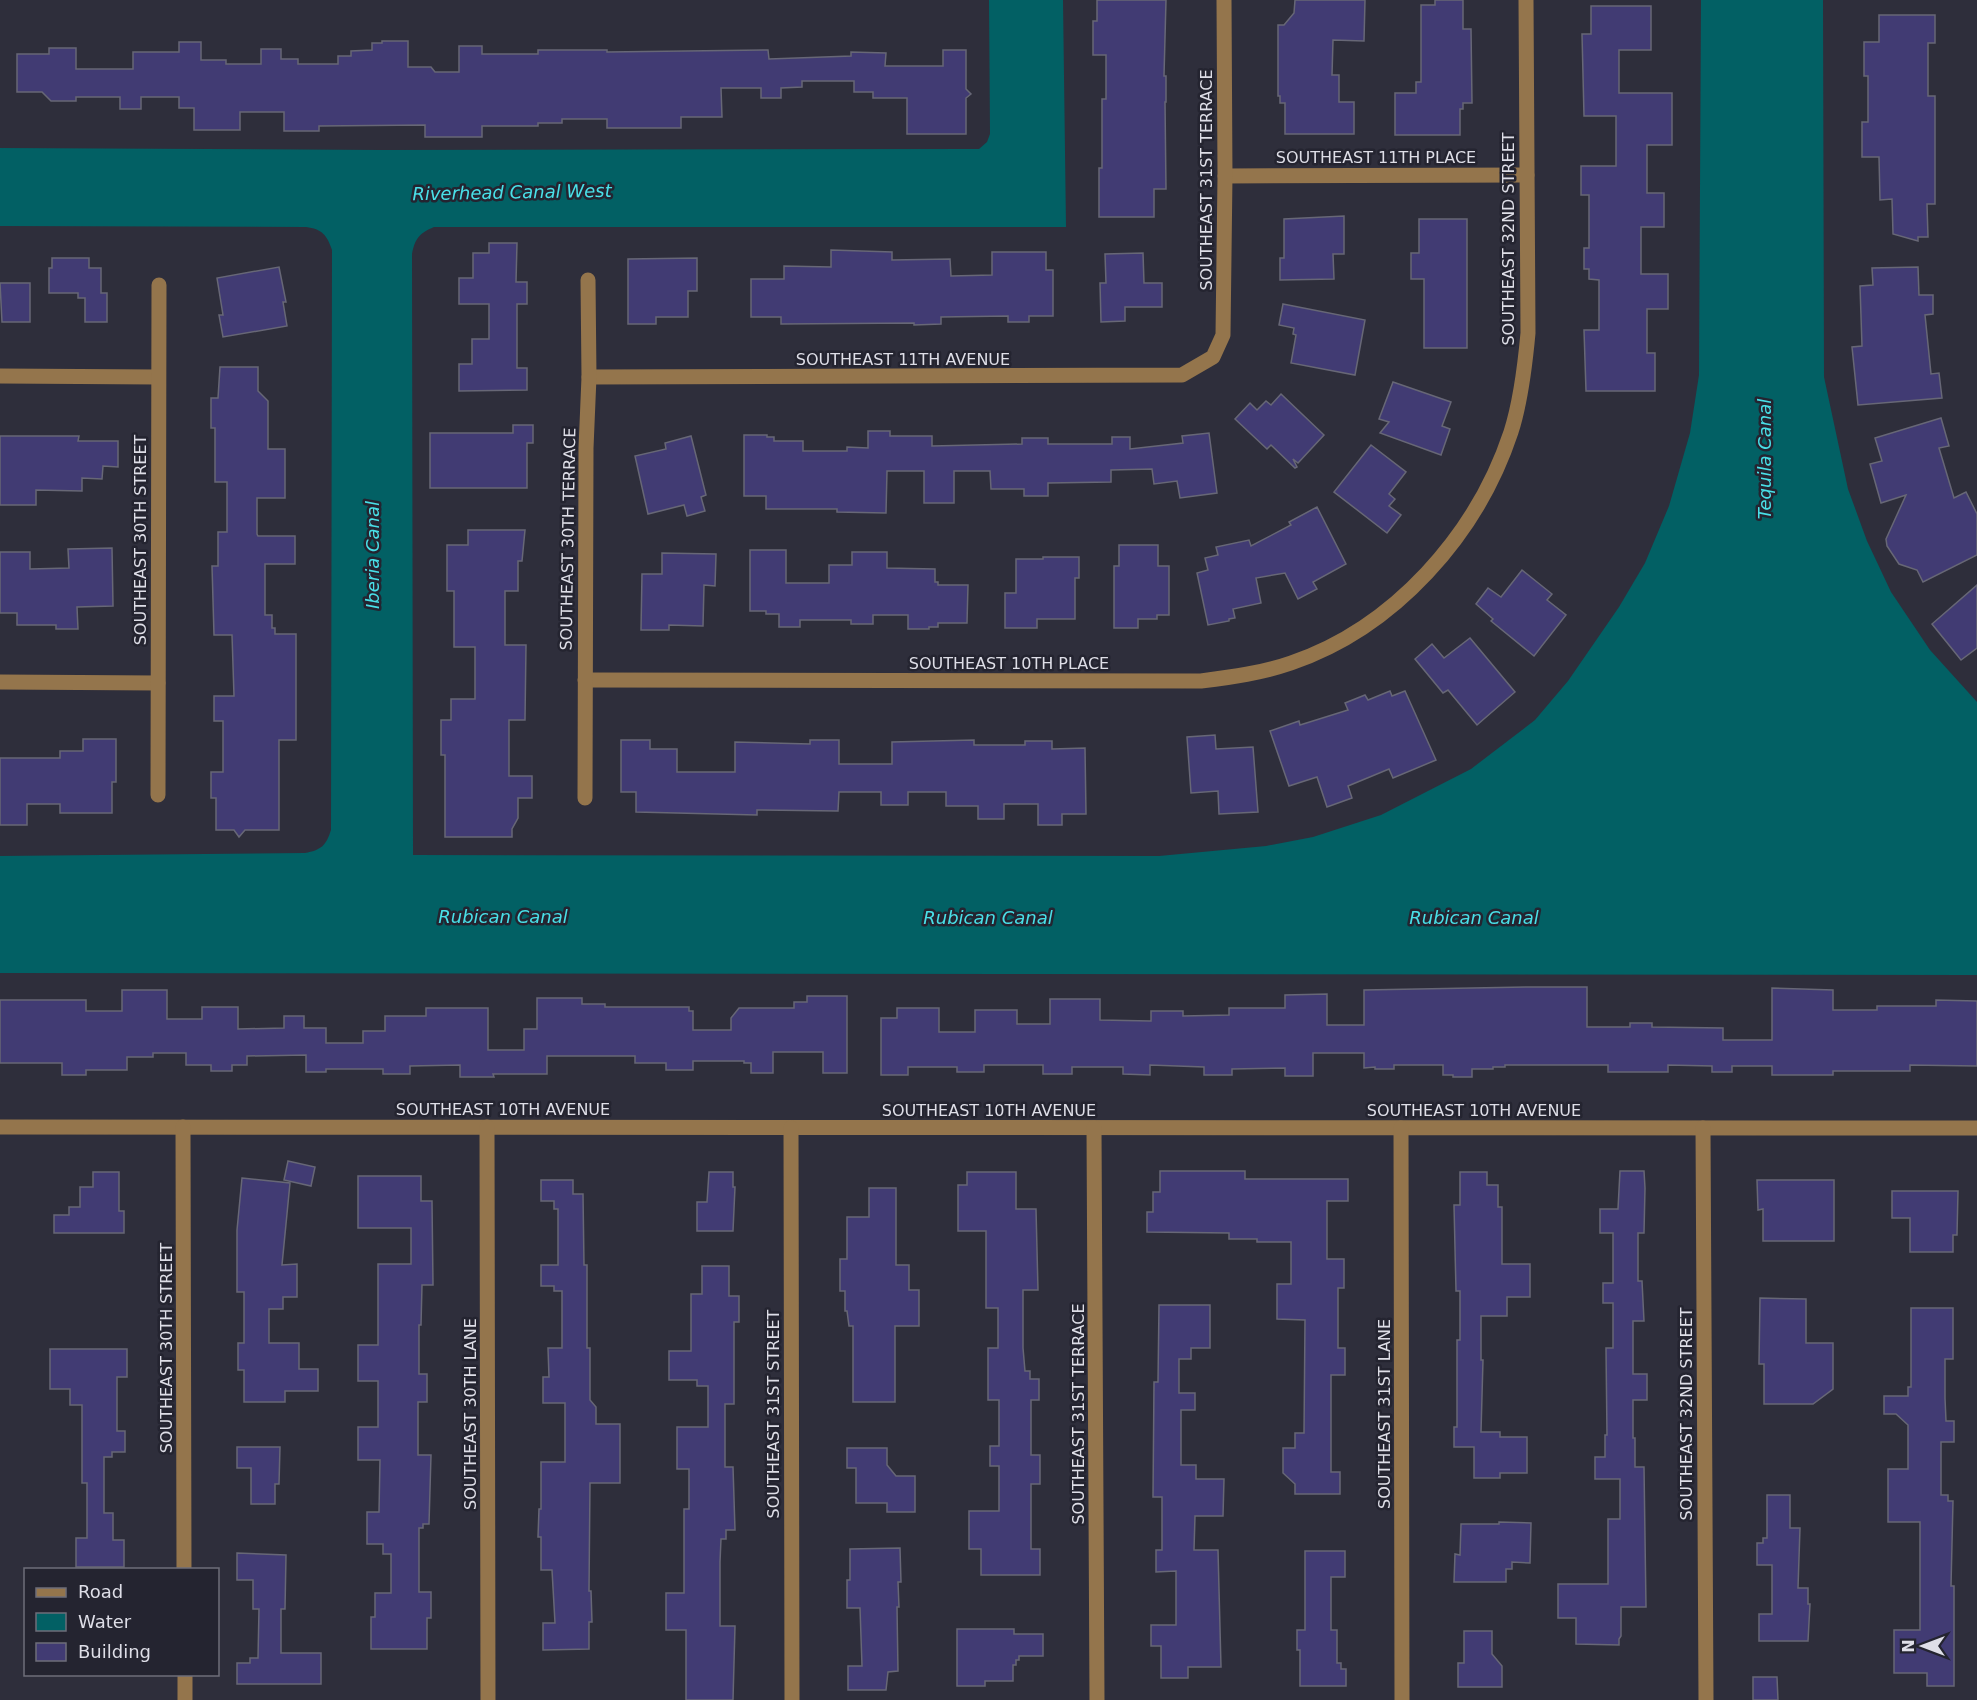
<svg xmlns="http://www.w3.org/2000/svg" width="1977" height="1700" font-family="'DejaVu Sans',sans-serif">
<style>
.water{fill:#026064}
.building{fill:#413b73;stroke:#676776;stroke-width:1.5}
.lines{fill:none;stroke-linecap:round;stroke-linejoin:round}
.minor{stroke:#94754c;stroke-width:15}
.labels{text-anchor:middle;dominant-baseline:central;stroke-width:5;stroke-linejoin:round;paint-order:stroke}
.street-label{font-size:16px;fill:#dedee7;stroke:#242430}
.water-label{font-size:18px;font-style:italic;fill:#49e0e8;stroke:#242430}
</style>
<rect width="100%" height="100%" fill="#2e2e3b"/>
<path class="water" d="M989,0H1063L1066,227H434C419,233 415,239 412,254L413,855L1159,856L1266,846L1313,837L1381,815L1471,769L1535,720L1568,681L1619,607L1645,563L1669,506L1690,433L1699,375L1701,0H1823L1824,377L1848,489L1867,541L1891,592L1930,650L1977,702V975L0,973V856L305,853C321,850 326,846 331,830L332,250C327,235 322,229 306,227L0,226V148L382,150L979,149L987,142L990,134Z"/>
<g class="building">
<path d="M1097,0H1166L1164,76H1166V102H1165L1166,189H1154V217H1099V168H1102V99H1106V55H1093V21H1097Z"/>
<path d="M1295,0H1365L1364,41L1333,40L1332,75H1339V102H1354V134H1285V103H1280V96H1278V25H1284L1294,13Z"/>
<path d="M1435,0H1463V29H1471L1472,103H1463V109H1460V135H1395V93H1416V82H1421V5H1435Z"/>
<path d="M1591,6H1651V50H1619V93H1672V145H1647V193H1664V227H1641V274H1668V309H1647V353H1655V391H1586L1584,330H1599V280L1589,279V269H1584V248H1589V195H1581V166H1616V116H1584L1582,34H1591Z"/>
<path d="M1879,15H1935V43H1928V96H1935V204H1927L1928,237H1918V241L1893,234L1892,199L1880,200L1879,157H1862V122H1868V76H1864V42H1879Z"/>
<path d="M382,41H408V67H431L435,72H459V46H482V54H538V50H607V52L768,50L769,59L851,56V52L886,53L885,66H943V50H966V89L971,94L966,98V134H907V98H873V92H854V81H802V87L781,88V98H761V88H721L722,117H681V128H607V119H562V123H538V126H482V137H425V125L319,126V131H284V112H240V130H194V108H179V97H141V109H120V97H76V101H51L42,92H17V54H49V48H76V69H133V52H179V42H201V60H226V64H261V49H281V59H298V64H338V56H351V51L372,50V43H382Z"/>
<path d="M1344,216V254H1333L1334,279L1280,280V258H1284V219Z"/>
<path d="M1419,219H1467V348H1424V279H1411V253H1419Z"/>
<path d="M489,243H517L516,282H527V304H517V368H527V390L459,391V364H472V339H489V304H459V278H473V253H489Z"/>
<path d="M831,250L892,252V260L950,259L951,276L992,275V252H1046V270H1053V316H1029V322H1008V316L941,317V324L914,325V323L781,324V317H751V279H784V266L831,267Z"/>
<path d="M1143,253L1144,283H1162V307H1125V321L1101,322L1100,283H1106L1105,254Z"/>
<path d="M52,258H89V268H101V293H107V322H85V298H78V293H49V268H52Z"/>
<path d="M697,258V291H688V317H656V324H628V259Z"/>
<path d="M279,267L286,302H283L287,326L223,337L219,315H223L217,278Z"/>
<path d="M1918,267L1919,295H1933V314L1925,315L1931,374L1939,373L1942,398L1858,405L1852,347L1862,346L1860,286L1873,285L1872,268Z"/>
<path d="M0,283H30V322H2Z"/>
<path d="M1283,304L1365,320L1355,375L1291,363L1296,335L1293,334L1294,328L1279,325Z"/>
<path d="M220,367H258V391L268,401V449H285V498H257V534L258,536H295V564H265V615H272V628H275V634H296V740H279V830H245L239,837L234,830H216V798H211V772H223V721H214V696H234L232,635H214L212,566H218V532H227V482H215V428H211V398H218Z"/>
<path d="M1393,382L1451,402L1442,426L1450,429L1441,455L1380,433L1389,422L1379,419Z"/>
<path d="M1281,394L1324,435L1298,463L1293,459L1297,467L1295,468L1271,445L1267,449L1235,419L1250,403L1257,410L1266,401L1271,405Z"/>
<path d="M1941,418L1949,446L1939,448L1954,498L1966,492L1977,514V555L1923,582L1917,570L1899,564L1887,546L1886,539L1906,495L1881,503L1870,464L1882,461L1875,438Z"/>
<path d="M513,425H533V443H527V488H430V433H513Z"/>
<path d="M868,431H890V436H932V446L1022,444V438H1048V444H1112V437H1130V449L1183,443L1182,436L1209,433L1217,493L1180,498L1177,481L1154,484L1152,469L1111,470V482L1048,483V496H1024V489H991L990,471H954V503H924V471H887L886,513L837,512V509H766V496H744V435H767V437H774V441H803V451H847V447L868,448Z"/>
<path d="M0,436H79L78,441H118V467L103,466L102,479L82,478V491L36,490V505H0Z"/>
<path d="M691,436L706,495L701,497L705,511L687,516L684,505L648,514L635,456L666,449L665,443Z"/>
<path d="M1371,445L1406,472L1389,494L1395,499L1389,506L1401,515L1387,533L1334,492Z"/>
<path d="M1317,507L1346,564L1313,582L1317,589L1298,599L1285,573L1256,578L1261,603L1233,609L1235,618L1229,619V621L1208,625L1197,573L1208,570L1205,558L1218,555L1216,547L1249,540L1251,546L1291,525L1289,522Z"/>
<path d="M468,530H525L522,561H518V591H505V645H526L525,720H509V776H532V798H518V818L512,829V837H445V755H441V720H451V699H475V647H454V591H447V545H468Z"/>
<path d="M1119,545H1158V566H1169V615H1157V619H1138V628H1114V566H1119Z"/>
<path d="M112,548L113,606L77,607L78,629H56V625H17V613H0V552H30V569L69,568L68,549Z"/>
<path d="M750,550H786V583H829V565H852V552H887V568L935,569V582H938V585H968L967,623H938V627H929V629H908V615H873V624H851V620H800V627H779V614H766V611H750Z"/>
<path d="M662,553L716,554L715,586L704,585L703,626L669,625V630H641L642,574H662Z"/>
<path d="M1043,557H1079V578H1075V619H1037V628H1005V593H1016V559H1043Z"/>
<path d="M1522,570L1552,594L1547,600L1566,615L1534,656L1491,621L1493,619L1476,604L1488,588L1501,597Z"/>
<path d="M1977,585V648L1961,660L1932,624Z"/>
<path d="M1470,638L1515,692L1477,725L1448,690L1443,693L1415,659L1432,644L1444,658Z"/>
<path d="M1390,691L1392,696L1405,691L1436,760L1393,778L1389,769L1348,786L1352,798L1327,807L1317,777L1289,786L1270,731L1299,721L1300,725L1348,710L1345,703L1365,695L1368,700Z"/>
<path d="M1215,735L1216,749L1253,747L1258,812L1219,814L1218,791L1191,793L1187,737Z"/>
<path d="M83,739H116V782H112V813H60V804H27V825H0V758H60V751H83Z"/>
<path d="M621,740H650V749H677V772H735V742L810,744V740H839V764H892V742L974,740V745H1025V741H1052V749L1085,748L1086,814H1062V825H1038V804H1004V819H978V806H946V792H908V805H881V792H839L838,811L757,810V815L636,812V792H621Z"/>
<path d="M1526,987H1587V1027H1630V1023H1652V1027L1723,1028V1040H1772V988L1833,990V1010H1877V1006H1936V1000L1977,1001V1066L1910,1065V1071H1833V1075H1772V1066H1732V1072H1712V1066L1668,1065V1072H1608V1065H1505V1067H1493V1069H1472V1077H1453V1075H1443V1065H1394V1069H1375V1067L1364,1068V1053H1313V1076H1285V1068L1232,1069V1075H1204V1067L1150,1065V1075L1123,1074V1067H1072V1074H1043V1065H984V1072H957V1067H908V1075H881V1018H897V1008H939V1032H975V1010H1017V1024H1050V999H1100V1020L1151,1021V1011H1183V1016L1229,1015V1008H1285V995L1327,994V1025H1364V990Z"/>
<path d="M122,990H167V1019H202V1007H238V1029L284,1028V1016H304V1028H326V1043H363V1031H385V1016H426V1008H488V1050H524V1029H537V998H582V1004H605V1007H689V1011H693V1030H731V1018L739,1008H794V1002H807V996H847V1073H823V1052H773V1073H751V1063H744V1061H693V1070H666V1063H635V1056H547V1074H493L494,1077H460V1065L410,1066V1074H383V1069H326V1072H306V1055L247,1056V1065H232V1071H211V1065H186V1053H153V1057H127V1070H86V1075H62V1063H0V1000H86V1011H122Z"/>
<path d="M288,1161L315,1167L311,1186L284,1180Z"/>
<path d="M1160,1171H1245V1179H1348V1201H1327V1259H1344V1288H1338V1348H1345V1375H1331V1472H1340V1494H1295V1484L1283,1473V1448H1295V1433H1304L1305,1320L1277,1319V1284H1291V1242H1257V1239H1229V1233L1147,1232V1212H1153V1192H1160Z"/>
<path d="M1620,1171H1644L1645,1188L1644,1233H1638V1281H1642L1644,1321H1633V1374H1647V1400H1633V1438H1635V1467H1644L1646,1607H1621V1636L1619,1639V1645L1576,1644V1618H1558V1584H1608V1519H1620V1479H1595V1457H1605V1435H1607L1606,1348H1613V1303H1603V1283H1613V1233H1600V1209H1618Z"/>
<path d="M93,1172H119V1211H124V1233H54V1215H69V1207H80V1187H93Z"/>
<path d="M709,1172H733V1187H735L733,1231H697V1202H707Z"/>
<path d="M967,1172H1016V1209H1036L1038,1290H1023V1348L1025,1371H1030V1379H1039V1400H1031V1455H1040V1484H1031V1549H1040V1575H981V1549H969V1511H999V1466H990V1446H999V1400H988V1348H998V1308H986V1231H958V1185H967Z"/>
<path d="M1460,1172H1487V1185H1498V1207H1502V1264H1530V1297H1507V1316H1481V1360H1483L1481,1432H1500V1437H1527V1473H1500V1478H1474V1447H1454V1427H1457V1340H1460V1291H1456L1454,1205H1460Z"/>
<path d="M358,1176H421V1201H432L433,1285H422L421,1325H419V1374H427V1402H418V1455H431L429,1524H423V1528H419V1592H431V1618H427V1649H371V1617H375V1593H391V1554H383V1544H367V1512H379L380,1460H358V1427H378V1381H358V1345H378V1264H411V1228H358Z"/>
<path d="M242,1178L290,1183L282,1265L297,1264V1297H283V1309H269V1343H299V1369H318V1391H285V1402H244V1370H238V1343H244V1292H237V1230Z"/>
<path d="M541,1180H573V1194H583L584,1265H587V1348H590V1400L596,1407V1424H620V1483H590L589,1591H591L592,1622H589V1649L543,1650V1623H555L552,1570H541V1537H538L539,1509H541V1462H565V1403H543V1377H549L548,1348H562V1291H554V1286H541V1265H558V1209H554V1201H541Z"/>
<path d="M1757,1180H1834V1241H1763V1209L1758,1210Z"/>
<path d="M869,1188H896V1265H909V1290H919V1326H895V1402H853V1326H849L847,1311H845V1291H840V1259H847V1217H869Z"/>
<path d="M1892,1191H1958L1957,1235H1953V1252H1910V1218H1892Z"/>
<path d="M702,1266H729V1296H739V1322H734V1404H725V1467H733L735,1530H726V1539H721L720,1562V1626H735L733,1700H686V1630H666V1593H684V1509H689V1469H677V1427H708V1386H697V1380H669V1351H691V1294H702Z"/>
<path d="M1760,1298L1806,1299V1343H1833V1389L1813,1404H1764V1364H1759Z"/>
<path d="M1159,1305H1210V1348H1191V1359H1179V1393H1195V1410H1181V1465H1196V1479H1224L1223,1516H1195L1194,1550H1218L1221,1667H1188V1678H1161V1646H1151V1625H1176V1571L1156,1572V1550H1162V1497H1153L1154,1382H1158Z"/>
<path d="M1911,1308H1953V1359H1945V1398L1946,1421H1954V1442H1941V1495H1948V1501H1953L1951,1586H1954V1686H1927V1673H1894V1630H1920V1522H1888V1469H1908V1425L1896,1414H1884V1396H1908V1387H1911Z"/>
<path d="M50,1349H127V1377H117V1431H125V1452H112V1457H104V1513H113V1540H124V1567H76V1538H87V1483H82V1405H70V1389H50Z"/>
<path d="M237,1447H280L279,1484H275V1504H251V1468H237Z"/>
<path d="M847,1448H887V1465L896,1476H915V1512H887V1503H856V1468H847Z"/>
<path d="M1767,1495H1790V1528H1800L1798,1588H1808V1604H1810L1808,1641H1759V1614H1772V1565H1757V1543H1763V1538H1767Z"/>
<path d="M1499,1522L1531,1523L1530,1563L1512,1562V1569H1506V1582H1454L1455,1554L1460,1555L1461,1524H1499Z"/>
<path d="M900,1548L901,1582H898L899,1607H897L898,1671L888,1672L886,1690H848V1666H862L860,1608H847V1580H850V1549Z"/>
<path d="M1305,1551H1345V1577H1331V1630H1337V1663H1341V1669H1346V1686H1300V1650H1297V1630H1305Z"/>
<path d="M237,1553L286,1555L285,1609H281V1653H321V1684H237V1663H250V1658H258L259,1609H253V1580H237Z"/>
<path d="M957,1629H1014V1634H1043V1656H1019V1660H1016V1665H1013V1681H985V1686H957Z"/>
<path d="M1464,1631H1492V1654L1502,1666V1687H1458V1663H1464Z"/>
<path d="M1753,1677H1777L1778,1700H1753Z"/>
</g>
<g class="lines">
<g class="minor">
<path d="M1225,176L1527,175"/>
<path d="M0,376L158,377"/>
<path d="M589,377L1182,375L1213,357L1223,335L1225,176L1224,0"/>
<path d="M585,680L1201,681C1232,677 1262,673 1291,663C1394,628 1477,535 1511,432C1521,401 1525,366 1528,333L1526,0"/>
<path d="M0,682L158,683"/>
<path d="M158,795L159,285"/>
<path d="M585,798L586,448L589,377L588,280"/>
<path d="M0,1127L1977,1128"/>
<path d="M183,1127L184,1570"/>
<path d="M487,1127L488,1700"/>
<path d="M791,1128L792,1700"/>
<path d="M1094,1128L1097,1700"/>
<path d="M1401,1128L1402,1700"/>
<path d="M1703,1128L1706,1700"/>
<path d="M185,1674V1700"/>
</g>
</g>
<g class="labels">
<g class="street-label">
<text x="1376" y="157">SOUTHEAST 11TH PLACE</text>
<text transform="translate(1206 180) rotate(-90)">SOUTHEAST 31ST TERRACE</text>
<text transform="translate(1508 239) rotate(-90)">SOUTHEAST 32ND STREET</text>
<text x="903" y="359">SOUTHEAST 11TH AVENUE</text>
<text transform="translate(568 539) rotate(-89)">SOUTHEAST 30TH TERRACE</text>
<text transform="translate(140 540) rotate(-90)">SOUTHEAST 30TH STREET</text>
<text x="1009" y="663">SOUTHEAST 10TH PLACE</text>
<text x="503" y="1109">SOUTHEAST 10TH AVENUE</text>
<text x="989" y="1110">SOUTHEAST 10TH AVENUE</text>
<text x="1474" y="1110">SOUTHEAST 10TH AVENUE</text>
<text transform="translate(166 1348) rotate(-90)">SOUTHEAST 30TH STREET</text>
<text transform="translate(470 1414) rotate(-90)">SOUTHEAST 30TH LANE</text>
<text transform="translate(773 1414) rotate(-90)">SOUTHEAST 31ST STREET</text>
<text transform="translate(1078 1414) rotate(-90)">SOUTHEAST 31ST TERRACE</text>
<text transform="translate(1384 1414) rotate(-90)">SOUTHEAST 31ST LANE</text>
<text transform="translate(1686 1414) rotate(-90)">SOUTHEAST 32ND STREET</text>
</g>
<g class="water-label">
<text transform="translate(512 192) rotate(-1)">Riverhead Canal West</text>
<text transform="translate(1764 459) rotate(-90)">Tequila Canal</text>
<text transform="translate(372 555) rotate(-90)">Iberia Canal</text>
<text x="503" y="916">Rubican Canal</text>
<text x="988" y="917">Rubican Canal</text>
<text x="1474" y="917">Rubican Canal</text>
</g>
</g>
<rect x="24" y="1568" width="195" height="108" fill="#242430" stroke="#6e6e79" stroke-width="1.5"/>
<rect x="36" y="1588" width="30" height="9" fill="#94754c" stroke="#6e6e79" stroke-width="1.5"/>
<text x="78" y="1598" font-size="18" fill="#dedee7">Road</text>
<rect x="36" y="1613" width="30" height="18" fill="#026064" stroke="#6e6e79" stroke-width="1.5"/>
<text x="78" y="1628" font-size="18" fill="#dedee7">Water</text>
<rect x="36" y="1643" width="30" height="18" fill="#413b73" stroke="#6e6e79" stroke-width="1.5"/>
<text x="78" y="1658" font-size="18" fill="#dedee7">Building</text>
<g transform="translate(1923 1646) rotate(270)" stroke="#242430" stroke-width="4.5" paint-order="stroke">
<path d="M0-4.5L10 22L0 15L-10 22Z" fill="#dedee7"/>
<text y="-9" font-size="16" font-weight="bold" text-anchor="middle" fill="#dedee7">N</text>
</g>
</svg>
